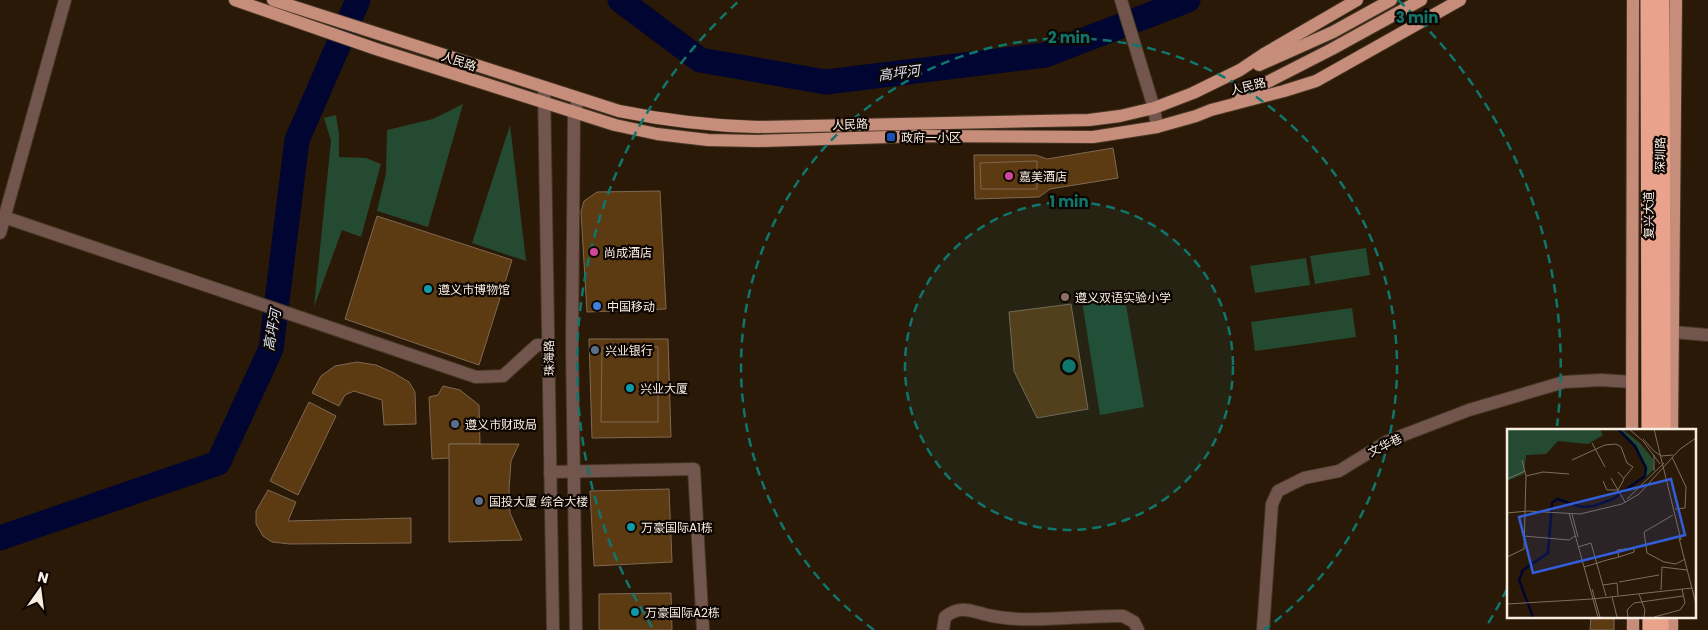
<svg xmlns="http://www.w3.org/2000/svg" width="1708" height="630" font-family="Poppins,'Noto Sans SC',sans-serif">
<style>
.green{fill:#244a31}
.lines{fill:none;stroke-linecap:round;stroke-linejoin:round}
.river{stroke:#000532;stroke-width:25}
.building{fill:#5c3a12;stroke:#7e6954}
.minor-casing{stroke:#473725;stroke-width:14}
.major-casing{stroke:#473725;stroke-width:14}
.highway-casing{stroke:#473725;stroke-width:16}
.minor{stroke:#72564d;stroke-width:12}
.major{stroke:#c78d7b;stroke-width:12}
.highway{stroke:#e9a38d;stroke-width:15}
.ring{fill:none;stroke:#0f766e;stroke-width:2.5;stroke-dasharray:9 6}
.transit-dot{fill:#1a4fb4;stroke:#0d0602;stroke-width:2}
.hotel-dot{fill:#d1479c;stroke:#0d0602;stroke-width:2}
.culture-dot{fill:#0f9aa8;stroke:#0d0602;stroke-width:2}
.education-dot{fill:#8d6e63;stroke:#0d0602;stroke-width:2}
.shop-dot{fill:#3f7fe0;stroke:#0d0602;stroke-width:2}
.service-dot{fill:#5c6f8a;stroke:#0d0602;stroke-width:2}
.labels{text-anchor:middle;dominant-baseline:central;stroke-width:4.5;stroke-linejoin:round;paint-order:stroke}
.street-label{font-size:12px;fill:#f9ede1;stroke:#0d0602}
.poi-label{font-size:12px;fill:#f9ede1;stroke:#0d0602;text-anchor:start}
.water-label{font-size:14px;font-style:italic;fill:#d9e2f2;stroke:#0d0602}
.inset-river{fill:none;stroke:#000532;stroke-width:2.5}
.inset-road{fill:none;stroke:#7d6e5e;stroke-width:1}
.view{fill:#335ed9;fill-opacity:0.15;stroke:#335ed9;stroke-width:2.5}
.inset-edge{fill:none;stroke:#f9ede1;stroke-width:2.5}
.centre{fill:#0f766e;stroke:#0d0602;stroke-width:2.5}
.ring-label{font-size:15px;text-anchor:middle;font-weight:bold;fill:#0f766e;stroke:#0d0602;stroke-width:4.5;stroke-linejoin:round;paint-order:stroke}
</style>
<rect width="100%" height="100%" fill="#2a1906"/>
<g class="green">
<path d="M463,104L428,227L377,211L386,173L387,130L433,119Z"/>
<path d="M336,115L339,134V157L366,158L381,164L361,237L342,230L314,307L331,141L324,118Z"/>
<path d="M510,125L526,261L472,243Z"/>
<path d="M1366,248L1370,275L1315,284L1310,256Z"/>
<path d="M1306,258L1310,285L1255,293L1250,266Z"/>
<path d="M1124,294L1144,407L1100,415L1082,301Z"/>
<path d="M1352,308L1356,337L1255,351L1251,322Z"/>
</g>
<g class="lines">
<g class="river">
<path d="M620,0L700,60L826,82L1045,55L1188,0"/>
<path d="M0,538L218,463L271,349L297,140L358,0"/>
</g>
</g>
<g class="building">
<path d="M1113,148L1118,178L1050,189L1039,197L975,199L974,155H1036L1047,159Z"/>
<path d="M1037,161V189H981L980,163Z"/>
<path d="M660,191L666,309L587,312L581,212L584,201L597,192Z"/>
<path d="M377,216L512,260L479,365L345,319Z"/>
<path d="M1071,304L1088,409L1037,418L1014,371L1009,312Z"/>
<path d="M589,339H668L671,437L592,438Z"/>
<path d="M602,347H658V422H601Z"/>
<path d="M357,362L376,365L394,373L409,382L415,392L416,424L384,425L382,400L354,391L345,395L339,406L312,393L321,376L335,366Z"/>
<path d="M443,386L460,390L479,405L480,444H449L450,458L432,459L429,397L438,395Z"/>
<path d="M309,402L336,416L298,495L270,481Z"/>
<path d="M449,444H519L511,461L509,489L510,513L522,540L449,542Z"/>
<path d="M669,489L672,562L594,566L590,491Z"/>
<path d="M268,490L296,502L288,521L411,518V543L290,544L272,542L263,536L256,524V511Z"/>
<path d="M671,593L672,630H599V594Z"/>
<path d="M1591,616H1614V630H1590Z"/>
</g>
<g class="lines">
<g class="minor-casing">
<g id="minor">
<path d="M1121,0L1154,108L1157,127"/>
<path d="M544,87L553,630"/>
<path d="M4,217L476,377L503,376L537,345H548"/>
<path d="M0,233L65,0"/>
<path d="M1672,332L1708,335"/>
<path d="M550,472L694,469L703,630"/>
<path d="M576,630L572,345L574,113L579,99"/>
<path d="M943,630L945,617C962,603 974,613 992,616C1032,624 1082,615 1123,616L1134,622L1138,630"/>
<path d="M1263,630L1272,504L1278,491L1304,478L1339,471L1388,441L1469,410L1564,382L1601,380L1632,382"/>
</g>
</g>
<g class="major-casing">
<g id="major">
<path d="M235,0L376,49L615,125L657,134L708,140L758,141L921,136L1093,137L1157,127L1196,116L1211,110L1284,91L1316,81L1460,0"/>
<path d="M273,0L619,111C668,121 708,126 758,127L1089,120L1120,116L1154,108L1193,93L1240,70L1264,54L1357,0"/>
<path d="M1259,65L1333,32L1391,0"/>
<path d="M1238,97L1332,49L1421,0"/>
<path d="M1632,430L1633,0"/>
<path d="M1672,430L1676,0"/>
<path d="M1633,630V616"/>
<path d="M1672,630V616"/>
</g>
</g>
<g class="highway-casing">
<g id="highway">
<path d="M1648,0L1649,430"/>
<path d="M1662,0L1663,430"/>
<path d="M1650,616V630"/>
<path d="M1661,630V616"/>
</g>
</g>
<use href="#minor" class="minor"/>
<use href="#major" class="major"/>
<use href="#highway" class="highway"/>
</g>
<circle cx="1069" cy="366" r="164" fill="#0f766e" fill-opacity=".12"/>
<g class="ring">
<circle cx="1069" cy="366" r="164"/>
<path d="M874 630A328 328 0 1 1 1264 630"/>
<path d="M1507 589A492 492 0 0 1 1486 627M652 627A492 492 0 0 1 740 0M1398 0A492 492 0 0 1 1557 426"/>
</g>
<rect class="transit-dot" x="886" y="132" width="10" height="10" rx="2.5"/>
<g class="hotel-dot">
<circle cx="1009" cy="176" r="5"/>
<circle cx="594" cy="252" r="5"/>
</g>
<g class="culture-dot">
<circle cx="428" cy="289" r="5"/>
<circle cx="630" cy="388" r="5"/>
<circle cx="631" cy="527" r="5"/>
<circle cx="635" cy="612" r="5"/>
</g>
<circle class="education-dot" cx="1065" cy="297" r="5"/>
<circle class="shop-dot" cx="597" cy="306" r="5"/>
<g class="service-dot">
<circle cx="595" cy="350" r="5"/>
<circle cx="455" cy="424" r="5"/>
<circle cx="479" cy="501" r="5"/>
</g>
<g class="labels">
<g class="street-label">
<text transform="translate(459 61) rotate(18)">人民路</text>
<text transform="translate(1248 86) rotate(-14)">人民路</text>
<text transform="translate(850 124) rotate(-2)">人民路</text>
<text transform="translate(1660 155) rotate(-89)">深圳路</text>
<text transform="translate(1648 215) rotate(-90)">复兴大道</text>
<text transform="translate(549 358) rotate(-91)">珠海路</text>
<text transform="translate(1385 445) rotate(-26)">文华巷</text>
</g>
<g class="poi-label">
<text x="901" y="137">政府一小区</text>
<text x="1019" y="176">嘉美酒店</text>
<text x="604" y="252">尚成酒店</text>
<text x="438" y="289">遵义市博物馆</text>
<text x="1075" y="297">遵义双语实验小学</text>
<text x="607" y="306">中国移动</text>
<text x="605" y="350">兴业银行</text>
<text x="640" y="388">兴业大厦</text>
<text x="465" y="424">遵义市财政局</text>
<text x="489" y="501">国投大厦 综合大楼</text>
<text x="641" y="527">万豪国际A1栋</text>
<text x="645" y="612">万豪国际A2栋</text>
</g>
<g class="water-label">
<text transform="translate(899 73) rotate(-7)">高坪河</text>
<text transform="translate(272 330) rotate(-80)">高坪河</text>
</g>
</g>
<g transform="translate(1507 429)">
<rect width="189" height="189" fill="#2a1906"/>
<path d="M0,0H93L96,6L81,15L51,12L39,25L19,26L17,45L0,52ZM115,0L133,14L146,30L147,40L138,49V38L127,15L112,1Z" fill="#244a31"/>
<path class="inset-river" d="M26,188L12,151L16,141L41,124L45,74L50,70L75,78L87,77L106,70L138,47L139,39L128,17L111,0"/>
<path class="inset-road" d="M122,0L136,12L153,35M147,0L174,111M136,10L147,22M85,14L98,38M147,22L154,27L166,26M147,26V42M165,28L179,58L178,79L168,80M15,31L19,47M65,31L98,16L109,15L114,18L120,34L126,38L117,49M104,49L118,73M0,50L18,42M96,52L100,61H111L117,50L111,43M120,70L157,34M0,84L21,82L73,85L115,75L132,65L173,20L189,9M62,84L91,188M65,85L71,108M166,86L137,103L140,124L157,133L169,135L178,130M17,107L62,111L68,107M172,109L189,175M71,118L84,114L99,167M0,128L17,120L19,47L36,43L62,45M77,138L100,131L112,128L127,123V119L110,121L112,128M112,153L152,146M96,156L110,154L111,166M85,160L93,188M154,161L155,138L180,141M132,165L138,181L137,188M105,168L110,188M0,175L85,170L185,159M121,188L120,181L127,174L176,167M147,188L173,181L178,174L175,160"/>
<path class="view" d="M164,50L178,106L26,144L12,88Z"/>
<rect width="189" height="189" class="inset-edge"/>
</g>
<circle cx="1069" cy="366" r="8" class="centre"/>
<g class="ring-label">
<text x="1417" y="23">3 min</text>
<text x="1069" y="43">2 min</text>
<text x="1069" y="207">1 min</text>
</g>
<g transform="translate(40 590) rotate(14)" stroke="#0d0602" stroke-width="4" paint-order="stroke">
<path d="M0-4L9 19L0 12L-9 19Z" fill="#f9ede1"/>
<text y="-8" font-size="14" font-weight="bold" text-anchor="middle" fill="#f9ede1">N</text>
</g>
</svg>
